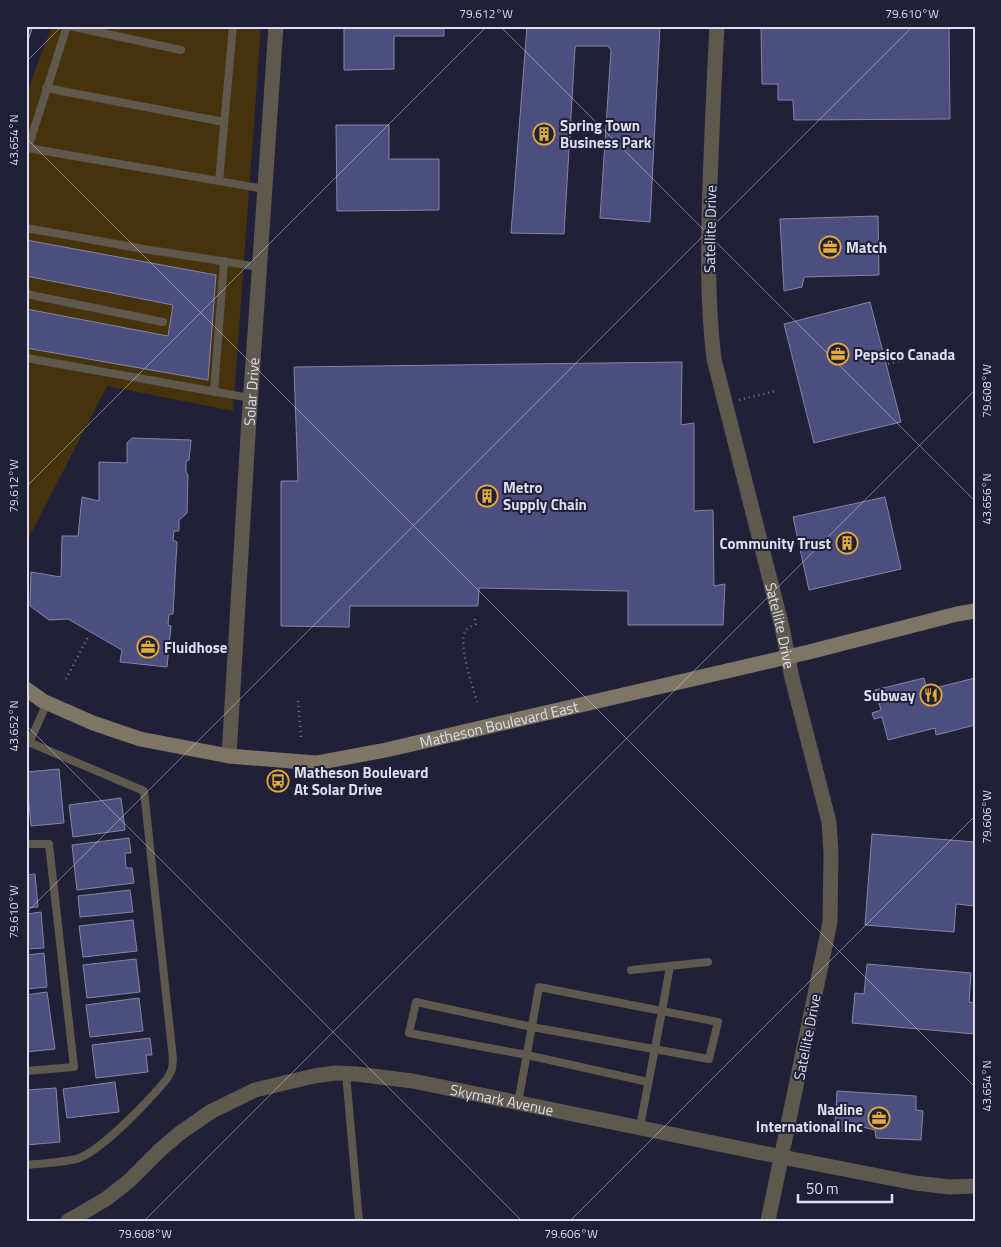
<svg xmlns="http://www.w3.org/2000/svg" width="1001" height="1247" font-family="'Titillium Web',sans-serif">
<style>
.green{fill:#47330b}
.building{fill:#4c4e80;stroke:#8487a3}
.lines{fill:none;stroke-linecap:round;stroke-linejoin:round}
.path{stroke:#75768a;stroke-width:2.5;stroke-dasharray:1 4;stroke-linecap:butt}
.lane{stroke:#5e584d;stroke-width:8}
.street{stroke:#5e584d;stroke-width:15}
.secondary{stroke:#7f7564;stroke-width:15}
.ticks{fill:none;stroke:#dddfef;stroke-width:1;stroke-opacity:0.45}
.labels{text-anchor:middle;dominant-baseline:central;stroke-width:4;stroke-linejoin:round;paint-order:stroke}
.poi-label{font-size:15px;font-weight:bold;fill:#dddfef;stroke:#202138;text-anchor:start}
.street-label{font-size:15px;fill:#dddfef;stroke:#202138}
.neatline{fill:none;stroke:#dddfef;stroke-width:2}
.ticks-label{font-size:12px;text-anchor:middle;fill:#dddfef}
</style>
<rect width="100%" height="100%" fill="#202138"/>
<path class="green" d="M52,26H261L233,411L107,386L26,543V95Z"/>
<g class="building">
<path d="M26,26H33L26,47Z"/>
<path d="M344,26H444V36H394V69L344,70Z"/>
<path d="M527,26H660L650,222L600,218L611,50L608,46H576L575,48L564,234L511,233Z"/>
<path d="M761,26H949L950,119L794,120L793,100H778V84H762Z"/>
<path d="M336,125H389V159H439V210L337,211Z"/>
<path d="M878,216L879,275L804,277L802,287L784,291L780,219Z"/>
<path d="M26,240L216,275L208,380L26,348V309L168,336L173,305L26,276Z"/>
<path d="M870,302L901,422L814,443L784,324Z"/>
<path d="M682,362L681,425L694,423V511L713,510L714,586L725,584L723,625H628V591L479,588L478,606H350L349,627L281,626V481H298L294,367Z"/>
<path d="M132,438L191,440L189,460L186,461V472L188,475L187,513L179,520V531H174L173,540L177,542L173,614H169L168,625L171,626L167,667L120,662L122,650L68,619L49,620L30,606L31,572L61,577L62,536H78L82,497L99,501V462L127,463V443Z"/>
<path d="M885,497L901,569L809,590L793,517Z"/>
<path d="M924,678L927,690L975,678V725L936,735L935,728L888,740L882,717L874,719L872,713L881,710L875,690Z"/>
<path d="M59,769L64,823L31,826L26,772Z"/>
<path d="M121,798L125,830L73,837L69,805Z"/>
<path d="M872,834L975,842V906L956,904L954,932L865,925Z"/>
<path d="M129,838L131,853H125L126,868H132L134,883L77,890L72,845Z"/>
<path d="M35,874L38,907L26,908V875Z"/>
<path d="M130,890L133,912L80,917L78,896Z"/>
<path d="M41,912L44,948L26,949V914Z"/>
<path d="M133,920L137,951L83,957L79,926Z"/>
<path d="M44,953L47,987L26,989V955Z"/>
<path d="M136,959L140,992L87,998L83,965Z"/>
<path d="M867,964L971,973L969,1002L975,1003V1034L852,1023L855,993L864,994Z"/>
<path d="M47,992L55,1049L26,1052V995Z"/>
<path d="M139,998L143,1031L90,1037L86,1005Z"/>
<path d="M150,1038L152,1055H146L148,1072L96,1078L92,1045Z"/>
<path d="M115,1082L119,1112L67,1118L63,1089Z"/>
<path d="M56,1088L60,1142L26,1145V1090Z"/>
<path d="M837,1091L916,1096V1110L923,1111L921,1140L876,1138L875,1130L863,1127L861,1133L840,1131L835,1125Z"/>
</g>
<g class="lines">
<g class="path">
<path d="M888,364L908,359"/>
<path d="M739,400L776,391"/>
<path d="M475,619L476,624C472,626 468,627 466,630C457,643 473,687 477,702"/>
<path d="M66,679L89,635"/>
<path d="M298,701L301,737"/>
</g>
<g class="lane">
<path d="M67,26L28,148L265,189"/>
<path d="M70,26L181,50"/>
<path d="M46,88L224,122"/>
<path d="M219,181L233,26"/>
<path d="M26,228L144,249L259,267"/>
<path d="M26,294L163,322"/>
<path d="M26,358L250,398"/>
<path d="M214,392L224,261"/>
<path d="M26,741L144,791L173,1059L172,1069L167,1079C150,1099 100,1153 76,1159C60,1163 42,1163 26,1165"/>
<path d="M29,743L47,703"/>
<path d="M26,844H49L74,1067L26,1071"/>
<path d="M631,970L708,962"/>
<path d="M346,1074L359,1221"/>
<path d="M648,1082L527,1055L409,1033L416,1002L532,1027L709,1059L718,1022L662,1011L670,966"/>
<path d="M518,1103L539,987L662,1011L640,1127"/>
</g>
<g class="street">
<path id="s1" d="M717,26C714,79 712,131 710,183C708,242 707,301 714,359L782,627L792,678L829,822L831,853L830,922L768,1221"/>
<path id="s2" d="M229,756L248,435L276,26"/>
<path id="s3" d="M68,1221L106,1199L129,1181L160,1150L180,1133L212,1111L255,1090L314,1076L335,1073L356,1074L413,1081L782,1157L915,1183L950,1187L975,1186"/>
</g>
<path class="secondary" id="s4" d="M26,689L43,701L93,723L140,739L229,756L316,763L386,750L809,652L957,614L975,611"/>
</g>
<path class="ticks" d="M500,26L975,501M26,62L62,26M26,138L975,1087M26,487L487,26M26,725L522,1221M26,913L913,26M144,1221L975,390M570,1221L975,816"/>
<defs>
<g id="building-ring" transform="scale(1.125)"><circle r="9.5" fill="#202138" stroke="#e6ad36" stroke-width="1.5"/><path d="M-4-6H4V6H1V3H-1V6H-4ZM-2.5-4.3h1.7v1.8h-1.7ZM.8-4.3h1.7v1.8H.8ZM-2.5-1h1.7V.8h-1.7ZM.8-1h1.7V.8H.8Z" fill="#e6ad36"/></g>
<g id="office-ring" transform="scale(1.125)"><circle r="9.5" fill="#202138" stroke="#e6ad36" stroke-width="1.5"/><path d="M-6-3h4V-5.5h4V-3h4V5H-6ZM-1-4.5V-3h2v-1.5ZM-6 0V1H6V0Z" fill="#e6ad36"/></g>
<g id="restaurant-ring" transform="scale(1.125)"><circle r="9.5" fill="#202138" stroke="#e6ad36" stroke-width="1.5"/><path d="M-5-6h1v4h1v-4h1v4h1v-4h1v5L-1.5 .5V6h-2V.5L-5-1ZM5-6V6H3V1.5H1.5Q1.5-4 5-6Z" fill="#e6ad36"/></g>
<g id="bus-ring" transform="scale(1.125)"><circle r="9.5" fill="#202138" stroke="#e6ad36" stroke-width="1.5"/><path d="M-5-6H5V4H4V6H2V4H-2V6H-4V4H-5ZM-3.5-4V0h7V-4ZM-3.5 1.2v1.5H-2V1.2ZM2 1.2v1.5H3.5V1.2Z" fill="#e6ad36"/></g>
</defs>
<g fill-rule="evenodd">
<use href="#building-ring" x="544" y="134"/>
<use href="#office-ring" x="830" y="247"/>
<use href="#office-ring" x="838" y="354"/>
<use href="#building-ring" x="487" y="496"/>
<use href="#building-ring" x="847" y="543"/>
<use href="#office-ring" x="148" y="647"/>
<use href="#restaurant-ring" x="931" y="695"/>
<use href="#bus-ring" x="278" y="781"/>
<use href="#office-ring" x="879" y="1118"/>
</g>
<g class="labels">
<g class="poi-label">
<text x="560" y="125">Spring Town<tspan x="560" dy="17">Business Park</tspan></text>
<text x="846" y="247">Match</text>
<text x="854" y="354">Pepsico Canada</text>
<text x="503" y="487">Metro<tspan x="503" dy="17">Supply Chain</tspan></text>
<text x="831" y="543" text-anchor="end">Community Trust</text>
<text x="164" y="647">Fluidhose</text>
<text x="915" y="695" text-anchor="end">Subway</text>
<text x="294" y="772">Matheson Boulevard<tspan x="294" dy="17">At Solar Drive</tspan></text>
<text x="863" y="1109" text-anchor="end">Nadine<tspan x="863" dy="17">International Inc</tspan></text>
</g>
<g class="street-label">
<text transform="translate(710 229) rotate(-89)">Satellite Drive</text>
<text stroke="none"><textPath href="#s2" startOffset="365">Solar Drive</textPath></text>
<text stroke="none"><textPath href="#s1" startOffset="608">Satellite Drive</textPath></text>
<text stroke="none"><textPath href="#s4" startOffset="490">Matheson Boulevard East</textPath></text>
<text transform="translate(807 1037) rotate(-79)">Satellite Drive</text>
<text stroke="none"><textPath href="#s3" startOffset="481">Skymark Avenue</textPath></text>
</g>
</g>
<rect width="1001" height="1247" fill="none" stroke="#202138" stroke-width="55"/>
<path d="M798 1194v8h94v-8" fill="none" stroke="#dddfef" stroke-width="2.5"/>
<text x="806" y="1194" font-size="15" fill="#dddfef" stroke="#202138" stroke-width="4" paint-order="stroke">50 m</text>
<rect x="28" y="28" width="946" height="1192" class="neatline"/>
<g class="ticks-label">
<text x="486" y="18">79.612°W</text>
<text x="912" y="18">79.610°W</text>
<text transform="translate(14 140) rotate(-90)" y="4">43.654°N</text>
<text transform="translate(987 391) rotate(-90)" y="4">79.608°W</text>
<text transform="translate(14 486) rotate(-90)" y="4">79.612°W</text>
<text transform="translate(987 499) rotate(-90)" y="4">43.656°N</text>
<text transform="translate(14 726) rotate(-90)" y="4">43.652°N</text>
<text transform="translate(987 817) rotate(-90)" y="4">79.606°W</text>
<text transform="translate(14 912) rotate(-90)" y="4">79.610°W</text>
<text transform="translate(987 1086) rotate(-90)" y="4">43.654°N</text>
<text x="145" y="1238">79.608°W</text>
<text x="571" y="1238">79.606°W</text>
</g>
</svg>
